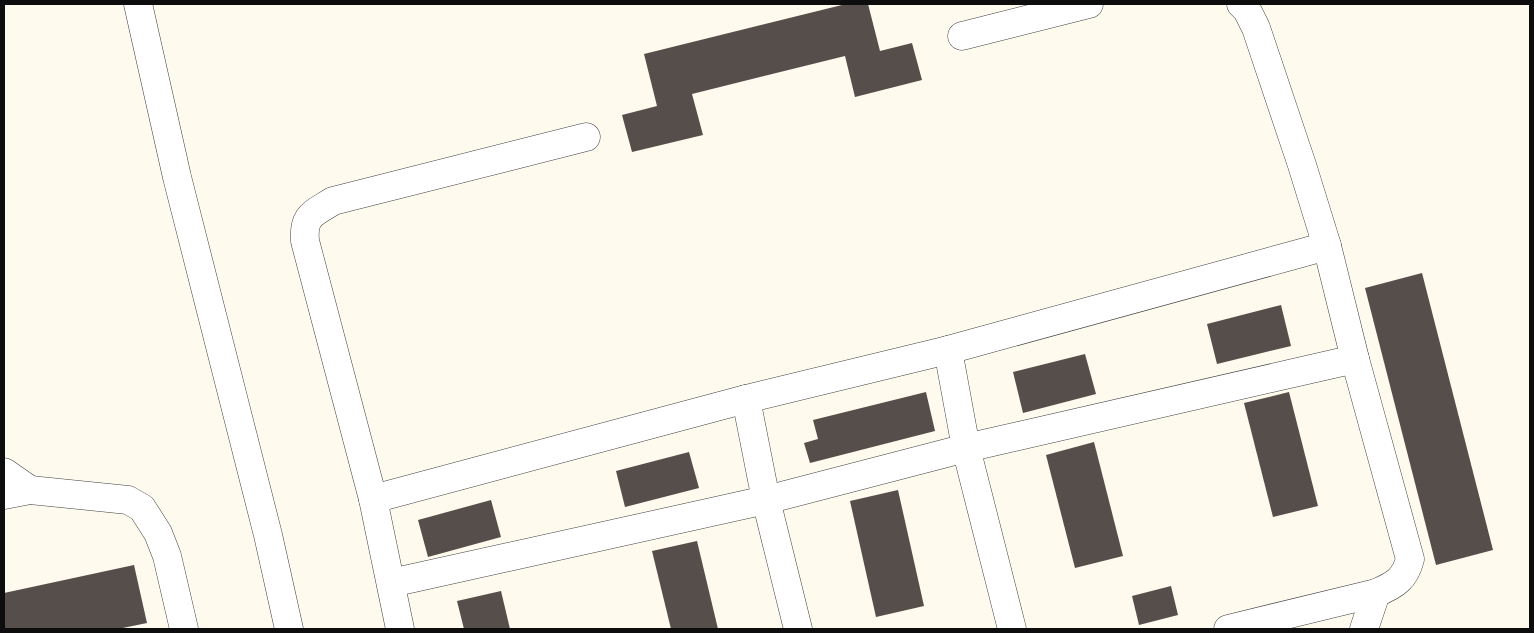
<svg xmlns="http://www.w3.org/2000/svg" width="1534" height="633" font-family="Georgia,serif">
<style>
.building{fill:#554e4a}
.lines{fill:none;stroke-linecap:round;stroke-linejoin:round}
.minor-casing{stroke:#404040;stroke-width:29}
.minor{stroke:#fff;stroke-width:28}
</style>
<rect width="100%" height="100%" fill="#fefaee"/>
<g class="building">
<path d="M846,4H868L880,51L912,43L922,80L855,97L845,56L692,94L703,135L632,152L622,115L657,106L644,54Z"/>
<path d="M1422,273L1493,550L1436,565L1365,288Z"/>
<path d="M1281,305L1291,346L1217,364L1207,324Z"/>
<path d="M1085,354L1096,394L1023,413L1013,372Z"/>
<path d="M926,392L935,431L810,463L804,443L818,439L813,420Z"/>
<path d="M1289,392L1318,506L1273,517L1244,403Z"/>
<path d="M1094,442L1123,556L1075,568L1046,455Z"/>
<path d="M689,452L699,488L625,507L616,471Z"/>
<path d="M898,490L924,606L876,617L850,501Z"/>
<path d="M491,500L501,537L428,557L418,520Z"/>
<path d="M697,541L718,629H671L652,551Z"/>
<path d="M134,565L147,623L118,629H4V593Z"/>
<path d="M1171,586L1178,615L1139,625L1132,596Z"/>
<path d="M501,591L510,629H464L457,601Z"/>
</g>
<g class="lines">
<g class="minor-casing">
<g id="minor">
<path d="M138,4L177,177L268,535L289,629"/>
<path d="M962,36L1089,4"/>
<path d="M948,350L966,448L1012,629"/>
<path d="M746,399L766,500L798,629"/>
<path d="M4,472L30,490"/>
<path d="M4,495L30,490L128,500L142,508L158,533L167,556L184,629"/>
<path d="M373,499L746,399L948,350L1327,246"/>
<path d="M391,583L766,500L966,448L1355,359"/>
<path d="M400,629L373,499L305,241C303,215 313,214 333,201L586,137"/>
<path d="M1228,629L1376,593C1395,585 1405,579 1410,559L1355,359L1327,246L1302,165L1256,28L1247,10L1241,4"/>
<path d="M1364,629L1376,593"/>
</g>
</g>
<use href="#minor" class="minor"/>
</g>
<rect width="1534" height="633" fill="none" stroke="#0d0d0d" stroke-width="10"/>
</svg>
